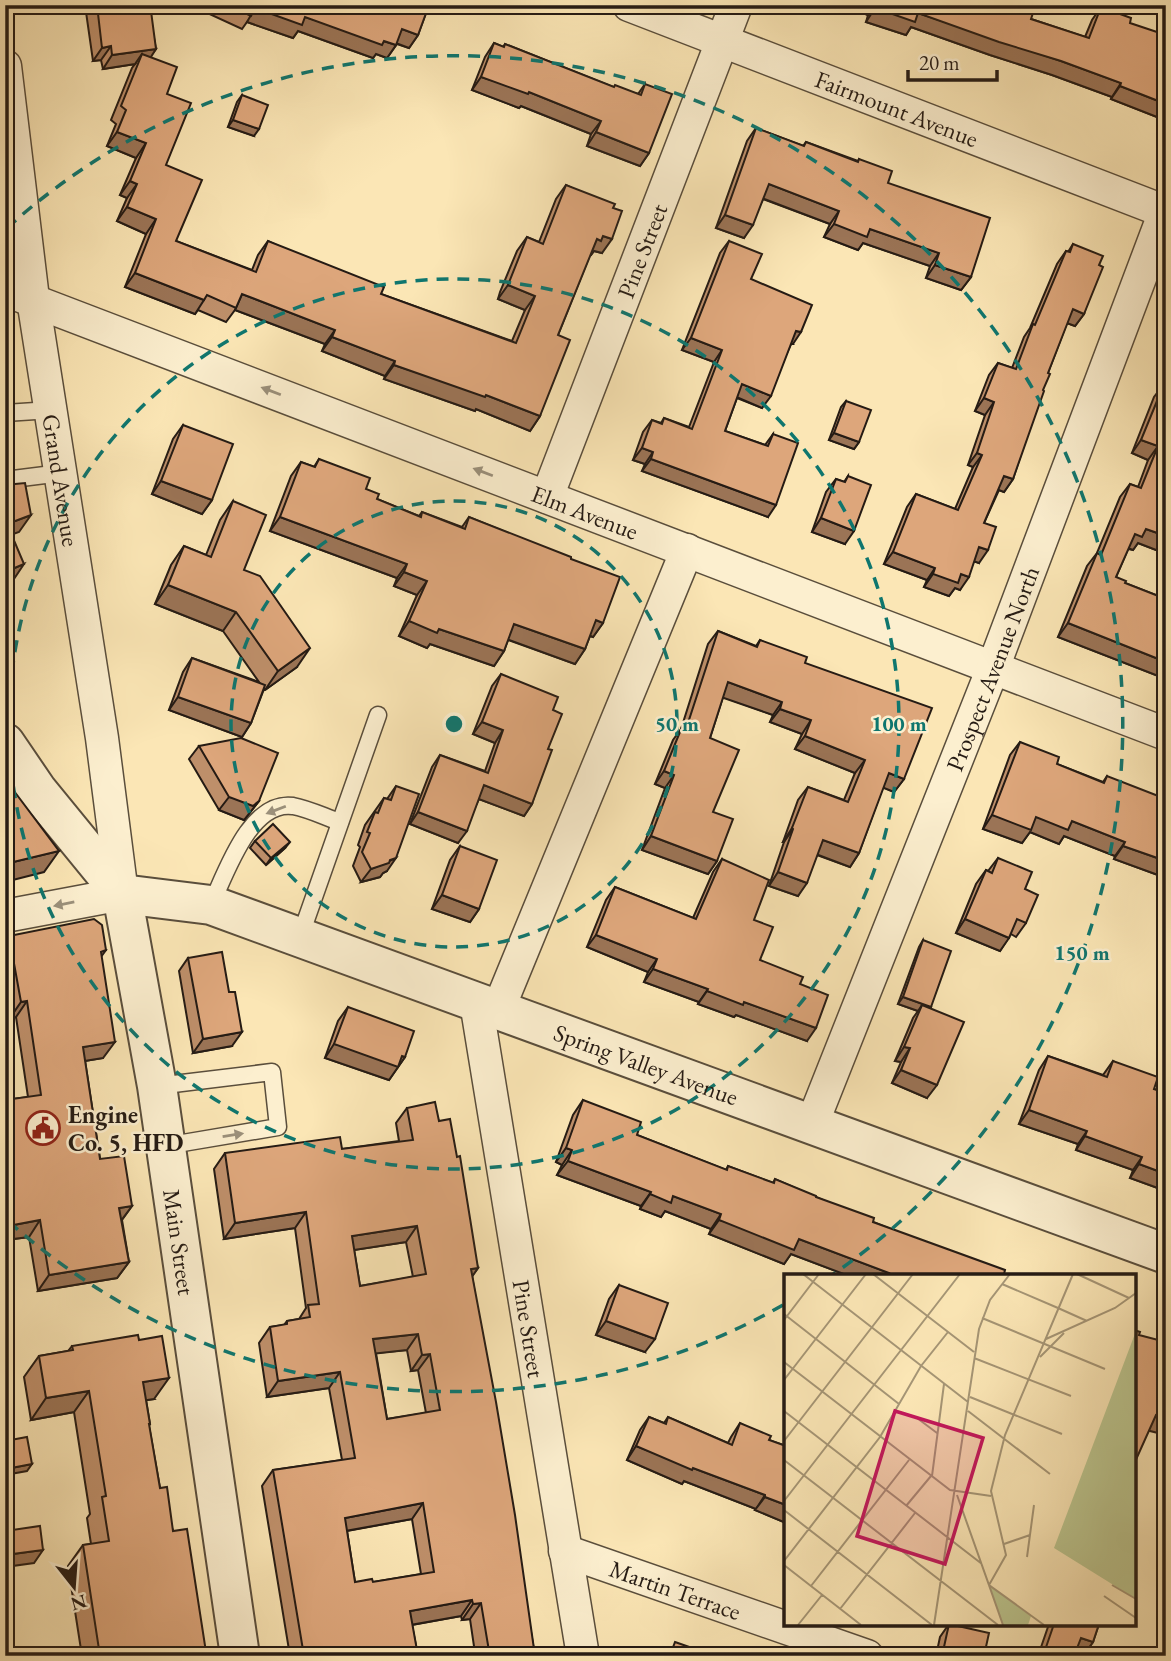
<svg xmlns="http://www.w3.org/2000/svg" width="1171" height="1661" font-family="'EB Garamond',serif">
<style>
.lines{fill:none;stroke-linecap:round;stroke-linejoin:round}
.service-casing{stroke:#5a4e3c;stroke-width:19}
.minor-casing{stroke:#5a4e3c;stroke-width:35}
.tertiary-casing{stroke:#5a4e3c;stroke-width:42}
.service{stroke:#fcefcf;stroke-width:16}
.minor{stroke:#fcefcf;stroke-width:32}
.tertiary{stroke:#fcefcf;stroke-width:38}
.wall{fill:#be8f6a;stroke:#251b14;stroke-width:2;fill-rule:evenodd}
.shaded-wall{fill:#9b7456;stroke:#251b14;stroke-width:2}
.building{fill:#dda67b;stroke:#251b14;stroke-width:2;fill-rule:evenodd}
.oneway{fill:#9b907b}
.ring{fill:none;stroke:#0f766e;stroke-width:3.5;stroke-dasharray:12 9}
.labels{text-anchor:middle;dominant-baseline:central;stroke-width:5;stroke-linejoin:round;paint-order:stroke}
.street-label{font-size:24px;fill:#251b14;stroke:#fcefcf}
.poi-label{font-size:24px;font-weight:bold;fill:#251b14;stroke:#fcefcf;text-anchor:start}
.inset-road{fill:none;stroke:#a59575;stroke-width:2}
.view{fill:#c2185b;fill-opacity:0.15;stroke:#c2185b;stroke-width:3.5}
.inset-edge{fill:none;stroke:#251b14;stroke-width:3.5}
.centre{fill:#0f766e;stroke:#fcefcf;stroke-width:3.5}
.ring-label{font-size:21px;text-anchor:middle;font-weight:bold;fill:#0f766e;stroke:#fcefcf;stroke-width:5;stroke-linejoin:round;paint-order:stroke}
</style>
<rect width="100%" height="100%" fill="#fbe6b5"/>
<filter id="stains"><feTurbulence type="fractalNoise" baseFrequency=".00286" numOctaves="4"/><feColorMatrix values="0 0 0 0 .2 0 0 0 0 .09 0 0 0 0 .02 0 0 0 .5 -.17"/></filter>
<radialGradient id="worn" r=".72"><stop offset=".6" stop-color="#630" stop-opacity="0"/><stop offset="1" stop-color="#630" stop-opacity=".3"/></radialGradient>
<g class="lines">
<g class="service-casing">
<g id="service">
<path d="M5,413L51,410"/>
<path d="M5,480L61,473"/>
<path d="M211,905C226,873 250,800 293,806C309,809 325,817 340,822"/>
<path d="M300,937L378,715"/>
<path d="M157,1086L272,1072L278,1127L165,1146"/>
</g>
</g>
<g class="minor-casing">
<g id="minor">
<path id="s1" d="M629,5L1166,212"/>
<path id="s2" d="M5,66L33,299L102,738L122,894L5,916"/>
<path id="s3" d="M5,290L1166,734"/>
<path id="s4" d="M547,497L736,5"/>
<path id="s5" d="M476,1002L583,1656"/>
<path d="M498,1010L687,550"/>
<path id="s6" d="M812,1124L993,668L1166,209"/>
<path id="s7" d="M565,1551L867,1656"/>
</g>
</g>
<g class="tertiary-casing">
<g id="tertiary">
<path id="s8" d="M5,743L37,790L122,894L157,1086L240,1656"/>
<path id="s9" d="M122,894L211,905L1166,1254"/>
</g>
</g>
<use href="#service" class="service"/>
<use href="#minor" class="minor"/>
<use href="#tertiary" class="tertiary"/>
</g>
<g class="wall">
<path d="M85,5H148L156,49L150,57L167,94L166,165L176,241L252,270L258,255L268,241L381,294L512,341L525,310L498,299L500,292L517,251L527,237L539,242L556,199L566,185L613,208L602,253L594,251L591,255H590L558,335L540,416L530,431L476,409L475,411L384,379L385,376L322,351L325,344L235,310L226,322L198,310L195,314L125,287L146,234L117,221L127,198L120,195L136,158L107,146L116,124L111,120L132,68L135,64L103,69L101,60L93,61Z"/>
<path d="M207,5H429L418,35L409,48L397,44L387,58L376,54L373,58L298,31L293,38L247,22L242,29L205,12Z"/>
<path d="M842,5H1018L1031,19L1085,37L1092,20L1101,7L1130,23L1157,117L1111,99L1112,97L1052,75L990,55L911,27L906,35L866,22L868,15Z"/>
<path d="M494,43L503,47L505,44L613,87L638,94L645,84L649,153L640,166L587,146L591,134L521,106L519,108L472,90L485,57Z"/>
<path d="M242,95L254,136L228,127L237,102Z"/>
<path d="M756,128L803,146L806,142L858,161L859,159L888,183L971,277L961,290L926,278L930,266L863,243L858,250L824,237L830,224L763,199L744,238L716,228L747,141Z"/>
<path d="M729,241L751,279L793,344H791L762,408L737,398L725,431L765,445L773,434L768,517L642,471L645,464L633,460L643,432L652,420L661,423L664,418L689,427L714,362L682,350L720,253Z"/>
<path d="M1073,244L1099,265L1084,314L1075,326L1067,323L1048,373L1013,479L1004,492L999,490L984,523L979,563L974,561L960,590L955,588L949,596L924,587L927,580L884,564L907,507L916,494L955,509L973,467L968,465L985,415L975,411L989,375L998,363L1012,368L1024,337L1030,328L1057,264L1066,251L1068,252Z"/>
<path d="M1164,384V553L1138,543L1133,550L1128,549L1116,577L1125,583L1166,599V679L1058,637L1087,566L1097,553L1120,497L1130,484L1138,487L1148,460L1132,453L1154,397Z"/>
<path d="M846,401L859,442L854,449L829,440L841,407Z"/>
<path d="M183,425L212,500L202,514L152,494L173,439Z"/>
<path d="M319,459L366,489L377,499L419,516L422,512L462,527L469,517L571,559L603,623L593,637L590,636L585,649L575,664L508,640L504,651L494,666L430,644L427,648L399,636L417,595L394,586L397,578L270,531L291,476L301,462L314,467Z"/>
<path d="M848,476L845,544L812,532L826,492L836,479L844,482Z"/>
<path d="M233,501L244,570L297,667L265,690L264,689L251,723L242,737L169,710L183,672L192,658L259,682L223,631L155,604L171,565L184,546L206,555L220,520Z"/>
<path d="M718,631L756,646L760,640L805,663L904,779L894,792L883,787L859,853L850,867L817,855L798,896L769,886L784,842H783L798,800L808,787L844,800L855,773L795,749L802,734L770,722L773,715L723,697L710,738L713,812L717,861L708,874L642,850L665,788L655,784L673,740L681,729L708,644Z"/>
<path d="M501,674L553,710L548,749L532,804L524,816L479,799L458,843L410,824L432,767L440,755L485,771L495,743L473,734L492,686Z"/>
<path d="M1020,742L1057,764L1103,782L1107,776L1163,869L1158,875L1114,859L1115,856L1064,836L1059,844L1030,832L1022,843L983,829L1010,755Z"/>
<path d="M199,746L259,801L244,820L219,810L189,759Z"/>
<path d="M396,786L387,871L383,873L380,877L361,882L353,866L360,847L358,845L365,825L384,798L387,799Z"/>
<path d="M255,841L285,848L266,865L250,848Z"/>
<path d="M460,846L479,909L470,922L432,909L450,860Z"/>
<path d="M998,858L1025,889L1026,923L1016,937L1011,934L1000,951L956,933L976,884L986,870L988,871Z"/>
<path d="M722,859L754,920L760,960L800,984L807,1041L736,1015L734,1017L698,1004L699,1002L644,982L648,972L587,947L606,900L615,887L693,918L713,872Z"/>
<path d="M9,936L106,950L101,957L103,1058L85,1061L100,1159L132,1206L122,1220L129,1262L117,1278L38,1291L29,1237L5,1240V1100L28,1097L16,1017L10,1018L5,995V941Z"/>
<path d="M923,940L931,1007L927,1098L892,1083L901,1062L895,1061L913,1018L918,1011L898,1004L919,947Z"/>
<path d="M188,958L232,1046L193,1053L179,971Z"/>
<path d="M348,1007L405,1057L389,1080L325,1058L338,1021Z"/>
<path d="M1048,1056L1103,1075L1113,1061L1154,1089L1166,1093V1191L1130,1178L1133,1170L1076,1150L1078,1144L1019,1124L1039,1070Z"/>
<path d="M583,1100L637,1135L726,1170L728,1166L773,1183L775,1179L873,1222L1008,1276H849L791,1254L784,1264L709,1234L711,1229L665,1211L661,1217L640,1209L641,1206L557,1175L562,1165L556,1162L573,1115Z"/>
<path d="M407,1108L439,1121L478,1268L472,1276L535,1656H473L475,1653L470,1619L462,1620L461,1616L412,1625L418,1656H290L262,1486L273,1470L342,1460L329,1388L267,1397L259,1343L270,1327L284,1325L287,1321L299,1319L306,1308L295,1228L224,1239L214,1169L225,1153L342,1149L399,1141L396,1123ZM406,1242L413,1277L360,1286L354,1250ZM407,1350L411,1371L418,1370L426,1413L387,1419L376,1353ZM412,1519L421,1574L373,1582H355L347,1531Z"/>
<path d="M619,1285L645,1352L596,1335L609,1299Z"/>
<path d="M72,1346L154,1399L146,1400L150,1424L149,1426L160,1488L173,1531L204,1656H82L68,1566L83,1545L91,1544L87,1518L90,1514L74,1412L31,1420L24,1377L39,1356L68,1351Z"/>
<path d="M649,1417L664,1423L668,1417L728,1443L731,1437L740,1423L769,1440L786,1446V1523L755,1510L756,1509L684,1481L682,1484L627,1460L640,1430Z"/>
<path d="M949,1624L984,1656H936L940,1637Z"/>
<path d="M1049,1624H1099L1093,1642L1083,1656L1076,1653L1074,1656H1038Z"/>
</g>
<g class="shaded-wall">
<path d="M842,5H875L868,15Z"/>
<path d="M255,8L305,17L396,45L387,58L376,54L373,58L298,31L293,38L247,22Z"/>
<path d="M875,8L918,13L1061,61L1121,83L1112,97L1052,75L990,55L911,27L906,35L866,22Z"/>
<path d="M402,29L418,35L409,48L393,42Z"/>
<path d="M111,46L101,60L93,61L102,48Z"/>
<path d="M156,49L147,63L142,54L135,64L103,69L112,55Z"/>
<path d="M481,77L529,92L601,121L591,134L521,106L519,108L472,90Z"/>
<path d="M1120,86L1166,104L1157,117L1111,99Z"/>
<path d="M233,120L259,129L254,136L228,127Z"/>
<path d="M117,132L146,143L136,158L107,146Z"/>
<path d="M596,132L649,153L640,166L587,146Z"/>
<path d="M130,181L137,184L127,198L120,195Z"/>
<path d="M769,184L839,211L830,224L759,197Z"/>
<path d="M127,207L156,219L146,234L117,221Z"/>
<path d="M725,215L753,225L744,238L716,228Z"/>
<path d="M834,224L870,229L939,253L930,266L863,243L858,250L824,237Z"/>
<path d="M603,236L612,239L602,253L594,251L591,255L587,253L597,239Z"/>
<path d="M935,265L971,277L961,290L926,278Z"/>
<path d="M135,273L204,300L195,314L125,287Z"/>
<path d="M508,285L535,296L525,310L498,299Z"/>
<path d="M242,294L335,330L325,344L235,310Z"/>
<path d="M1073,309L1084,314L1075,326L1064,322Z"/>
<path d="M796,331L801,332L793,344L788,343Z"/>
<path d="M332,337L395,361L385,376L322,351Z"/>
<path d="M691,338L722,350L714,362L682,350Z"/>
<path d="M394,365L486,395L540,416L530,431L476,409L475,411L384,379Z"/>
<path d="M742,384L771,396L762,408L734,396Z"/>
<path d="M984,398L994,402L985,415L975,411Z"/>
<path d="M834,433L859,442L854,449L829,440Z"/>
<path d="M1141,440L1158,446L1148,460L1132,453Z"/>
<path d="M642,448L653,452L645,464L633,460Z"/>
<path d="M977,453L982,455L973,467L968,465Z"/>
<path d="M651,459L776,505L768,517L642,471Z"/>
<path d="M1004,476L1013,479L1004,492L996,489Z"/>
<path d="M161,481L212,500L202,514L152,494Z"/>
<path d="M31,515L19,532L5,537L7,524Z"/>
<path d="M280,517L407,564L397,578L270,531Z"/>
<path d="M821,518L854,531L845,544L812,532Z"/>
<path d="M1146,529L1166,536V551L1164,553L1138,543L1133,550L1125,547L1135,534Z"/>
<path d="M979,547L988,550L979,563L970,560Z"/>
<path d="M893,552L935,568L927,580L884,564Z"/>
<path d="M24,564L12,582L5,584V572Z"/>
<path d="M404,572L427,581L417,595L394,586Z"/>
<path d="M933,574H961L969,577L960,590L955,588L949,596L924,587Z"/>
<path d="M168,585L236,612L223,631L155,604Z"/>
<path d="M596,620L603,623L593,637L586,634Z"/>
<path d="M409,621L439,629L504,651L494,666L430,644L427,648L399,636Z"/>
<path d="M1068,623L1166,662V679L1058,637Z"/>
<path d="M514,624L585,649L575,664L504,638Z"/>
<path d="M310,648L297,667L265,690L278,671Z"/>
<path d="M728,682L782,702L773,715L718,696Z"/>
<path d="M178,697L251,723L242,737L169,710Z"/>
<path d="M780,709L811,720L802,734L770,722Z"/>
<path d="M482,722L503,730L495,743L473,734Z"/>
<path d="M805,736L865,760L855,773L795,749Z"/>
<path d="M664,771L674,775L665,788L655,784Z"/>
<path d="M889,773L904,779L894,792L879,786Z"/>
<path d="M484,785L532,804L524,816L476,798Z"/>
<path d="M229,797L259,801L244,820L219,810Z"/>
<path d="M418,812L467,831L458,843L410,824Z"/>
<path d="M992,815L1036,817L1072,821L1125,842L1115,856L1064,836L1059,844L1030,832L1022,843L983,829Z"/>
<path d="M792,828L793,829L784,842H783Z"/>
<path d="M651,836L717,861L708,874L642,850Z"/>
<path d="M823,840L859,853L850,867L813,853Z"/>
<path d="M290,842L285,848L266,865L271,858Z"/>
<path d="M1123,846L1166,861V870L1163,869L1158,875L1114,859Z"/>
<path d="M59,851L44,872L5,882V864Z"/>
<path d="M396,858L387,871L383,873L380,877L361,882L371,869Z"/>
<path d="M778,872L807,883L798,896L769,886Z"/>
<path d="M442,895L479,909L470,922L432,909Z"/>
<path d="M965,919L1009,938L1000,951L956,933Z"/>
<path d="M596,935L657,959L648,972L587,947Z"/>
<path d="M653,969L708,989L699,1002L644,982Z"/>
<path d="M707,991L744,1002L816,1028L807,1041L736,1015L734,1017L698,1004Z"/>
<path d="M903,997L931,1007L926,1014L922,1005L918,1011L898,1004Z"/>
<path d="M27,1001L16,1017L10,1018L21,1002Z"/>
<path d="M242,1032L232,1046L193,1053L203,1039Z"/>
<path d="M115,1042L103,1058L72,1063L83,1047Z"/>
<path d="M334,1044L402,1056L405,1057L389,1080L325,1058Z"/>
<path d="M904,1047L910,1048L901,1062L895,1061Z"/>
<path d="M901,1070L937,1085L927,1098L892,1083Z"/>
<path d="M1029,1110L1087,1131L1078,1144L1019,1124Z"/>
<path d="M1085,1136L1142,1157L1133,1170L1076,1150Z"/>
<path d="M566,1148L572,1150L562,1165L556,1162Z"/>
<path d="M568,1161L651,1192L641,1206L557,1175Z"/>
<path d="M1139,1164L1166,1174V1191L1130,1178Z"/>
<path d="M650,1194L673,1196L721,1214L711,1229L665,1211L661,1217L640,1209Z"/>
<path d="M132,1206L120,1222L119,1208Z"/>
<path d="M306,1212L295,1228L224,1239L235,1223Z"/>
<path d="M40,1220L29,1237L5,1240V1230L8,1226Z"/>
<path d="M719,1220L799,1239L889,1273L886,1276H849L791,1254L784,1264L709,1234Z"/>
<path d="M417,1226L406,1242L341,1252L352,1236Z"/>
<path d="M129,1262L117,1278L38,1291L49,1275Z"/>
<path d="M478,1268L467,1284L471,1269Z"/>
<path d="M606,1321L655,1339L645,1352L596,1335Z"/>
<path d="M418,1334L407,1350L362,1355L373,1339Z"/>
<path d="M430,1354L418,1370L411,1371L422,1355Z"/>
<path d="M340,1372L329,1388L267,1397L278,1381Z"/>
<path d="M169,1378L154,1399L128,1403L143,1382Z"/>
<path d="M89,1391L74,1412L31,1420L46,1398Z"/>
<path d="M1156,1415L1166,1418V1435L1146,1430Z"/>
<path d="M636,1446L693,1468L765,1495L756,1509L684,1481L682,1484L627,1460Z"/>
<path d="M32,1464L27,1471L5,1475L6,1469Z"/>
<path d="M765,1497L786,1505V1523L755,1510Z"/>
<path d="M423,1503L412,1519L334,1533L345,1518Z"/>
<path d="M43,1550L34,1563L5,1567V1555Z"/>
<path d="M472,1600L461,1616L399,1627L410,1611Z"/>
<path d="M481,1603L470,1619L462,1620L473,1604Z"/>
<path d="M1081,1638L1093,1642L1083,1656L1072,1651Z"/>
<path d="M361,1649L356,1656H323Z"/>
<path d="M206,1652L204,1656H182Z"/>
</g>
<g class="building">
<path d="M97,5H148V11H151L156,49L112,55L111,46L102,48Z"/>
<path d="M228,5H429L418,35L402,29L396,45L384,41L382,45L305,17L302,25L255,8L251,16Z"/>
<path d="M876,5H1018L1034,10L1031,19L1089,38L1101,7L1131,18L1130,23L1166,35V104L1120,86L1121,83L1061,61L999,42L918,13L915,22L875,8Z"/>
<path d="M494,43L504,47L505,44L614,87L615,85L641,95L645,84L672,94L649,153L596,132L601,121L529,92L528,94L481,77Z"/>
<path d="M142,54L177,67L167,94L191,103L166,165L202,180L176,241L256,272L268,241L384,287L381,294L516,343L535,296L508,285L527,237L543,244L566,185L615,204L613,208L622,211L612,239L603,236L601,241L597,239L558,335L570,340L540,416L486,395L485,397L394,365L395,361L332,337L335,330L242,294L236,308L207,295L204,300L135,273L156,219L127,207L137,184L130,181L146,143L117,132L126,110L121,106Z"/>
<path d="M242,95L268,105L259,129L233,120Z"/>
<path d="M756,128L804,146L806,142L858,162L859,159L892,171L888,183L990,218L971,277L935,265L939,253L870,229L867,237L834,224L839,211L769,184L753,225L725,215Z"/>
<path d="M729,241L762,254L751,279L812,305L801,332L796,331L771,396L742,384L725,431L768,446L773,434L798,443L776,505L651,459L653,452L642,448L652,420L662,424L664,418L692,429L722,350L691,338Z"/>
<path d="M1073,244L1103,256L1099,265L1103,267L1084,314L1073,309L1048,373L1050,374L1043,390L1044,391L1013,479L1004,476L984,523L996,527L988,550L979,547L969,577L961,574L958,583L933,574L935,568L893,552L916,494L958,510L982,455L977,453L994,402L984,398L998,363L1016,369L1033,324L1035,325L1066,251L1070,252Z"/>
<path d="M1164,384L1166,385V536L1146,529L1142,537L1135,534L1116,577L1126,581L1125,583L1166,599V662L1068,623L1097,553L1101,555L1130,484L1141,488L1158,446L1141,440Z"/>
<path d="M846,401L871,410L859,442L834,433Z"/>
<path d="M183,425L233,444L212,500L161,481Z"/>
<path d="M319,459L370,478L366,489L379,494L377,499L421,517L422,512L465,529L469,517L571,557V559L620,577L603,623L596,620L585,649L514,624L504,651L439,629L437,633L409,621L427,581L404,572L407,564L280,517L301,462L315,467Z"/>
<path d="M848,476L871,485L854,531L821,518L836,479L845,482Z"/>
<path d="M25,483L31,515L7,524L24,564L5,572V485Z"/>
<path d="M233,501L266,515L244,570L260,576L310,648L278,671L236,612L168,585L184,546L211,557Z"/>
<path d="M718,631L757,647L760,640L807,657L805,663L932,708L904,779L889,773L859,853L823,840L807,883L778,872L793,829L792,828L808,787L848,802L865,760L805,736L811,720L780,709L782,702L728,682L710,738L739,750L713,812L733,819L717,861L651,836L674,775L664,771L682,727L686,729Z"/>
<path d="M192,658L265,685L251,723L178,697Z"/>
<path d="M501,674L558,697L553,710L562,714L548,749L552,750L532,804L484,785L467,831L418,812L440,755L488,773L503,730L482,722Z"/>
<path d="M241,738L278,753L259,801L253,806L229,797L199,746Z"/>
<path d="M1020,742L1059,757L1057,764L1104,783L1107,776L1166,799V861L1123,846L1125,842L1072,821L1068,830L1036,817L1031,830L992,815Z"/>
<path d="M5,779L59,851L5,864Z"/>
<path d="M396,786L419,794L396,858L390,860L389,863L371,869L362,852L370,833L367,832L375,812L378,813L384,798L391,800Z"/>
<path d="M273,824L290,842L271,858L255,841Z"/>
<path d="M460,846L497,860L479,909L442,895Z"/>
<path d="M998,858L1032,872L1025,889L1038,895L1026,923L1017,919L1009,938L965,919L986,870L992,873Z"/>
<path d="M722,859L769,880L754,920L773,927L760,960L803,977L800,984L828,995L816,1028L744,1002L743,1005L707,991L708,989L653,969L657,959L596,935L615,887L696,919Z"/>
<path d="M94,919L102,925L106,950L101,952L115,1042L83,1047L100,1159L124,1156L132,1206L119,1208L129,1262L49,1275L40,1220L8,1226L5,1206V1182H10L5,1146V1100L41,1095L27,1001L21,1002L9,936Z"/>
<path d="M923,940L951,951L931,1007L903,997Z"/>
<path d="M222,952L229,992H235L242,1032L203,1039L188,958Z"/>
<path d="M922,1005L964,1022L937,1085L901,1070L910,1048L904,1047Z"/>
<path d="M348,1007L414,1031L405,1057L402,1056L398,1067L334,1044Z"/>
<path d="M1048,1056L1107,1077L1113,1061L1158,1077L1154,1089L1166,1093V1174L1139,1164L1142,1157L1085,1136L1087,1131L1029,1110Z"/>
<path d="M583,1100L641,1122L637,1135L727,1170L728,1166L774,1183L775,1179L816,1196V1197L874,1218L873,1222L1005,1270L1004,1274L1008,1276H887L889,1273L799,1239L794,1250L719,1220L721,1214L673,1196L671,1203L650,1194L651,1192L568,1161L572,1150L566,1148Z"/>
<path d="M435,1102L439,1121L450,1119L457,1157L460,1156L478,1268L471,1269L496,1402L515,1515L535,1656H476L475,1653L489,1651L481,1603L473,1604L472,1600L410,1611L418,1656H362L361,1649L323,1656H304L273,1470L355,1458L340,1372L278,1381L270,1327L287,1324V1321L310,1317L308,1305L319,1304L306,1212L235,1223L225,1153L340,1137L342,1149L413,1140L407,1108ZM417,1226L426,1274L360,1286L352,1236ZM418,1334L422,1355L430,1354L440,1410L387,1419L373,1339ZM423,1503L434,1572L373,1582L372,1579L355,1582L345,1518Z"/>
<path d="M619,1285L668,1303L655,1339L606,1321Z"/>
<path d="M1134,1330L1140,1332L1139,1335L1166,1342V1418L1156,1415L1134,1464Z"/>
<path d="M138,1335L139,1340L162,1336L169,1378L143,1382L150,1424H149L160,1488L167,1487L173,1531L187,1529L206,1652L182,1656H100L83,1545L109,1541L102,1497L106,1496L89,1391L46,1398L39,1356L73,1350L72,1346Z"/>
<path d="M649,1417L666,1424L668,1417L732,1445L740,1423L771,1436L769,1440L786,1446V1505L765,1497V1495L693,1468L692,1470L636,1446Z"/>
<path d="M27,1437L32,1464L6,1469L5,1441Z"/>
<path d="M40,1526L43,1550L5,1555V1531Z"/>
<path d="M949,1624L989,1633L984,1656H942Z"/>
<path d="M1054,1624H1099L1093,1642L1081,1638L1074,1656H1043Z"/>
<path d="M675,1642L715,1656H647L646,1653L672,1650Z"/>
</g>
<defs><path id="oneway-solid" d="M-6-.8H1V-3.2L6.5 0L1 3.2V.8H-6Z" transform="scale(1.75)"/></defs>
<g class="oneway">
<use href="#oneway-solid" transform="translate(271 391) rotate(-159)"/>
<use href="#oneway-solid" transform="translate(483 472) rotate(-159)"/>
<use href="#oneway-solid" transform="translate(276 810) rotate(159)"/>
<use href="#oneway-solid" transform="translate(64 904) rotate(169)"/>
<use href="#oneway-solid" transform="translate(233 1135) rotate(-9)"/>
</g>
<g class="ring">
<circle cx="454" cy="724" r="223"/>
<circle cx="454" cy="724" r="445"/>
<path d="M783 1305A668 668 0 0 1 7 1220M7 228A668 668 0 1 1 832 1275"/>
</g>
<defs>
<g id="civic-ring" transform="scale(1.75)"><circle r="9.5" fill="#fcefcf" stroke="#8f2418" stroke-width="1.5"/><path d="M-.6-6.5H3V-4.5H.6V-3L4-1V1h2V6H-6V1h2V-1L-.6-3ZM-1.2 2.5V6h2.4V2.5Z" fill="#8f2418"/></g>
</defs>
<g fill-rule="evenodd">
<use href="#civic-ring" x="43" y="1128"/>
</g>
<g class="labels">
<g class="street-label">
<text stroke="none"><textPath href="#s1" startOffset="287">Fairmount Avenue</textPath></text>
<text stroke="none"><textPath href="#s4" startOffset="264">Pine Street</textPath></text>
<text stroke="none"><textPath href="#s2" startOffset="418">Grand Avenue</textPath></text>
<text stroke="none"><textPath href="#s3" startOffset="621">Elm Avenue</textPath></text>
<text stroke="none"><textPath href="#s6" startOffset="490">Prospect Avenue North</textPath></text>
<text stroke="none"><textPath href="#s9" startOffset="553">Spring Valley Avenue</textPath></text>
<text stroke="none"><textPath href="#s8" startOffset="544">Main Street</textPath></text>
<text stroke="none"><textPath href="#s5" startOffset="331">Pine Street</textPath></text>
<text stroke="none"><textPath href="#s7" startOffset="117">Martin Terrace</textPath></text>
</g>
<g class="poi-label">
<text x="68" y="1114">Engine<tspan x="68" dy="28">Co. 5, HFD</tspan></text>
</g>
</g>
<g transform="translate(784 1274)">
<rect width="352" height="352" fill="#fbe6b5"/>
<path d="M352,57V325L270,274ZM205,311L247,342L244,351H219Z" fill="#bcc68f"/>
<path class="inset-road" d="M19,0L184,128M89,0L190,78M293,0L345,24M218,10L274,34M274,34L303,47M0,40L115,130M198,44L321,95M0,46L35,0M262,65L331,34L352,19M256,83L280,59M190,84L287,122M0,88L166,216L207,222M0,106L82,0M186,123L278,160M0,137L198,290M184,137L266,200M133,144L153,159M0,167L129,0M0,186L214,351M148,202L160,110M173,221L205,311L260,351M0,227L176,0M122,232L147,202M0,236L148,351M220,270L246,261M243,283L250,231M0,287L96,163L137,92L164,58M0,291L77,351M328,311L352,325M27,312L125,186M320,322L352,344M56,335L131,239M14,351L38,321M150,351L195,55L206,26L226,0M219,351L205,311L222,281L207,217L221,161L289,0"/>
<path class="view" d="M111,137L199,164L161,290L73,262Z"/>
<rect width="352" height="352" class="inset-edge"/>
</g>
<circle cx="454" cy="724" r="10" class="centre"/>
<g class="ring-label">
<text x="677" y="731">50 m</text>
<text x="899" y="731">100 m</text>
<text x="1082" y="960">150 m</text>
</g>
<rect width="1171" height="1661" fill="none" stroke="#fbe6b5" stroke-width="28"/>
<rect x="7" y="7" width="1157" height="1647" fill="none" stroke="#251b14" stroke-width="3.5"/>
<rect x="14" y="14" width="1143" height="1633" fill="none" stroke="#251b14" stroke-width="2"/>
<g transform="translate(74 1587) rotate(163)" stroke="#fcefcf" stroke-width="5" paint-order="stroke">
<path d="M0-5L12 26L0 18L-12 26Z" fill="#251b14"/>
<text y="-10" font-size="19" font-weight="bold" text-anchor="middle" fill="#251b14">N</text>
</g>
<path d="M908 70v10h89v-10" fill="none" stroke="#251b14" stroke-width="3.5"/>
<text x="919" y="70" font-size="21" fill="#251b14" stroke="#fcefcf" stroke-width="5" paint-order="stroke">20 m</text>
<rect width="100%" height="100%" filter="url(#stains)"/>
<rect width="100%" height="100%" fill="url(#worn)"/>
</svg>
